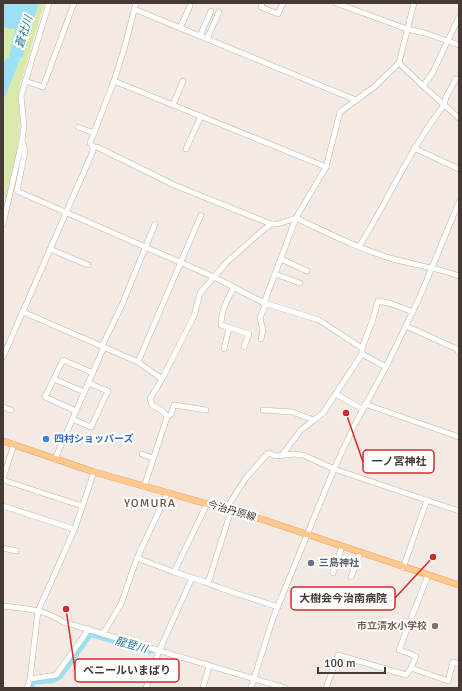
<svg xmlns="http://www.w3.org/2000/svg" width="462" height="691" font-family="Signika,'Noto Sans JP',sans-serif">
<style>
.green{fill:#d9e9a9}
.water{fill:#9be1f3}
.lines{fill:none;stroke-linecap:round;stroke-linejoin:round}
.river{stroke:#9be1f3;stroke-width:8}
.minor-casing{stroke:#c1b3a8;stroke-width:6}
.major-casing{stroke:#e8a15b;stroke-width:7}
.minor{stroke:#fff;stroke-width:5}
.major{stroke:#ffc88f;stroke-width:6}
.shop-dot{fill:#3f7fe0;stroke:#fff;stroke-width:1.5}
.worship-dot{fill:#6b7280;stroke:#fff;stroke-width:1.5}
.education-dot{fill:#8d6e63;stroke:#fff;stroke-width:1.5}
.labels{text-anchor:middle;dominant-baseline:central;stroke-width:4;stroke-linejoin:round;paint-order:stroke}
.shop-label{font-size:10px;font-weight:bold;fill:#366cbe;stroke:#fff;text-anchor:start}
.street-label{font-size:10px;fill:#443a33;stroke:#fff}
.worship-label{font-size:10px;font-weight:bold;fill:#5b616d;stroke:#fff;text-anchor:start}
.education-label{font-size:10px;font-weight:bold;fill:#785e54;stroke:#fff;text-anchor:end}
.water-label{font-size:11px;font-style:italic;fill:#247b93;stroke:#fff}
.quarter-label{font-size:12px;letter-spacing:1px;fill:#67554a;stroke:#fff}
.leader{fill:none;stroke:#d62828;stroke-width:1.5}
.callout-dot{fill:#d62828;stroke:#fff;stroke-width:1.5}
.callout{fill:#fff;stroke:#d62828;stroke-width:1.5}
.callout-label{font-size:11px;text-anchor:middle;font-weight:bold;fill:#443a33}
</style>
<rect width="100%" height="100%" fill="#f2eae3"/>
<g class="green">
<path d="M39,3H44L18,92L20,122L19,136L15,164L6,200L3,193V102L8,87L17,68L20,58L23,57L25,45Z"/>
<path d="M3,26L7,28H15L9,57L6,59L3,64Z"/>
</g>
<path class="water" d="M3,3H39L25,45L23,57L20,58C16,73 8,87 3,102V64L6,59L9,57L15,29L7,28L3,26Z"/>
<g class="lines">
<path class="river" d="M30,688L32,681L53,679L59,676L90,633L150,650"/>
<g class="minor-casing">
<g id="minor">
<path d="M262,3L261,7L278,14L283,3"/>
<path d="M336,3L407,29L425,33L459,45"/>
<path d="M134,9L356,100"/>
<path d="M180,28L190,6"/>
<path d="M200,36L211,11"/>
<path d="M207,39L219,12"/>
<path d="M399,63L423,86L459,118"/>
<path d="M25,81L43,87L74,3"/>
<path d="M114,81L326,167"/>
<path d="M423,86L432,74L459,17"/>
<path d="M173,105L183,81"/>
<path d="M444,105L446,97L456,79"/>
<path d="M78,127L94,133"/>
<path d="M22,141L25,151L17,191L214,277L264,303L319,320L362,348V354L386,367"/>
<path d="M93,147H97L174,185L271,224H278L296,218C328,233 359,249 393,259C415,265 438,268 459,276"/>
<path d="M414,148L459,169"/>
<path d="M186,149L201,116"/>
<path d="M3,224L22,141L24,126L21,96L49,3"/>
<path d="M359,247C388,200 410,149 444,105"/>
<path d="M50,249L88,265"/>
<path d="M281,259L307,271"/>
<path d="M275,274L300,283"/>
<path d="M234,287C227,300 221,311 221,325L249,334L244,347"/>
<path d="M264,303L296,218L326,167L340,112L374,87L399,63L414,3"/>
<path d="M23,312L138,362L162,379L150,399L152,405L164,412L167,417L144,487"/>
<path d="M406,326L457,349L459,353"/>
<path d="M261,339L263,330L260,318L266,303"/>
<path d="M102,346L121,307L155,224"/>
<path d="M362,348L373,319L378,301L392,304L413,312"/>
<path d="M224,349L229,328"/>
<path d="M3,357L93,151V147L90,143L114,81L125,46L136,3"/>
<path d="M138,362L201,215"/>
<path d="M54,379L84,392"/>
<path d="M162,379L194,316L200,293L227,262L263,230L272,224"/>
<path d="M336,394L362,409"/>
<path d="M365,404L459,437"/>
<path d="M3,407L11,410"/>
<path d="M263,410L292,412L314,420L323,413L362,354"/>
<path d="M76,411L45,397L63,360L93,373"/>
<path d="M167,417L171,414L174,405L206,410"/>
<path d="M72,419L91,427L108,391L88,383"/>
<path d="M142,454L153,458"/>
<path d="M282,455L301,430L314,420"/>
<path d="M55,459L104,347"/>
<path d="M3,478L14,444"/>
<path d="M3,480L82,506"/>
<path d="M207,504L174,572L208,583L231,511"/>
<path d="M3,506L74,529"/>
<path d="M226,509L246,478L268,453L276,456L294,454L303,455L334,469L459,511"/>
<path d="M3,548L16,551"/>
<path d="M137,558L174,572"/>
<path d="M403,568L427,500"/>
<path d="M333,573L342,547"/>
<path d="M351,577L360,553"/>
<path d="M208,583L220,588L278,607"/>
<path d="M3,606C25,609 44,609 63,622L285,688"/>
<path d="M103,634L121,604L137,558L168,492"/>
<path d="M411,668L448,681L453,662L459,664"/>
<path d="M30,679L38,611L48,589L75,528L94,472"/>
<path d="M27,688L30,679L56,675L89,629"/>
<path d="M146,688L159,651L192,578"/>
<path d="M203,688L209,666"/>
<path d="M251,688L273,618L334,469L354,426L386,367L421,294L459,202"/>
<path d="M326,688L338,655L406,675L411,668L416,656L399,650L428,575"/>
</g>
</g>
<g class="major-casing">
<path id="major" d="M3,441L94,472L264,520L459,585"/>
</g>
<use href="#minor" class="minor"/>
<use href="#major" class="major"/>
</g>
<circle class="shop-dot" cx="46" cy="439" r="4"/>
<circle class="worship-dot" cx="311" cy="563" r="4"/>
<circle class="education-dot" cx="435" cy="626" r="4"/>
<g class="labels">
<g class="shop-label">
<text x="54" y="439">四村ショッパーズ</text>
</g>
<g class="street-label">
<text transform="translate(232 511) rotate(16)">今治丹原線</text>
</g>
<g class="worship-label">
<text x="319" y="563">三島神社</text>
</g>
<g class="education-label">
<text x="427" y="626">市立清水小学校</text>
</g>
<g class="water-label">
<text transform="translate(24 32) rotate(-72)">蒼社川</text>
<text transform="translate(131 645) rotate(16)">龍登川</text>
</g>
<g class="quarter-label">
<text x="150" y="503">YOMURA</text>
</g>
</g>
<path class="leader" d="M346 413L363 462M433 557L395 598M66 609L75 670"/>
<g class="callout-dot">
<circle cx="346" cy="413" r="4"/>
<circle cx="433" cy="557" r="4"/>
<circle cx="66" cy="609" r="4"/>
</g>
<g class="callout">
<rect x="363" y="450" width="71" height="23" rx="4"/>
<rect x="291" y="587" width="104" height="23" rx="4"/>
<rect x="75" y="659" width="104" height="23" rx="4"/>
</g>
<g class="callout-label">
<text x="399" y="465">一ノ宮神社</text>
<text x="343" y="602">大樹会今治南病院</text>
<text x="127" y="674">べニールいまばり</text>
</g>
<rect width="462" height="691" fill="none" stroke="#443a33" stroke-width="8"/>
<path d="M318 667v6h67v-6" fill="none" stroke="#443a33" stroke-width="2"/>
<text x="324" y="667" font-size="12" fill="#443a33" stroke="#ffffff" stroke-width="3" paint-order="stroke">100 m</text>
</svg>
